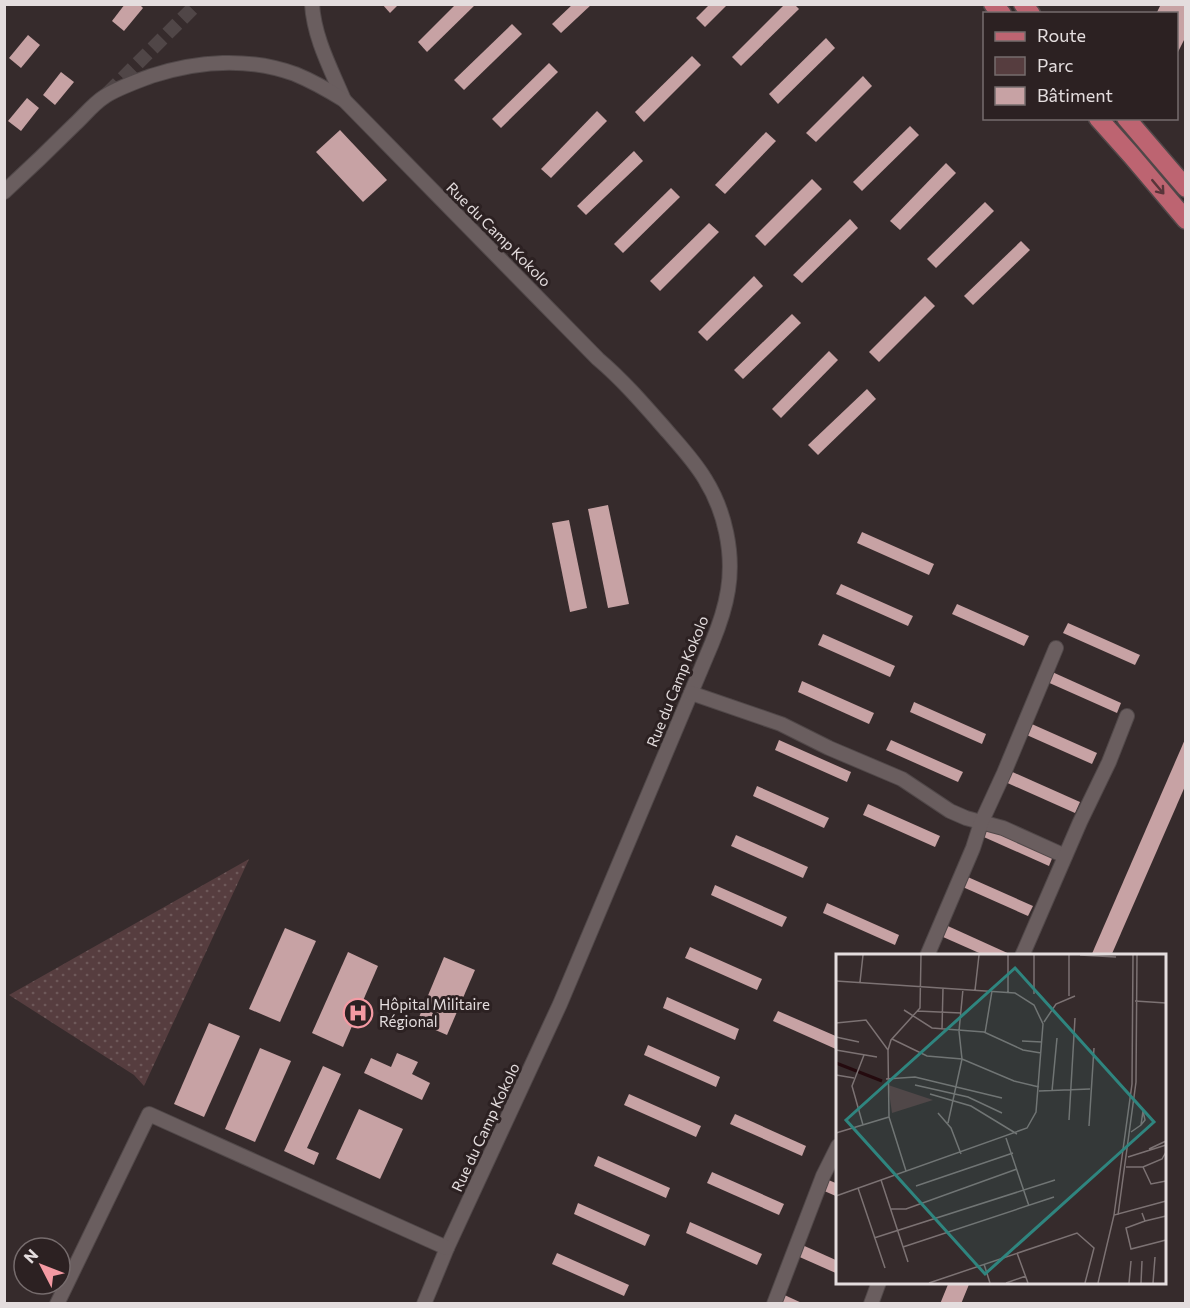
<svg xmlns="http://www.w3.org/2000/svg" width="1190" height="1308" font-family="Commissioner,sans-serif">
<style>
.green{fill:url(#green-dots)}
.building{fill:#c7a2a4}
.lines{fill:none;stroke-linecap:round;stroke-linejoin:round}
.minor-tunnel{stroke:#504647;stroke-width:14;stroke-dasharray:14 7;stroke-linecap:butt}
.minor-casing{stroke:#514849;stroke-width:16}
.major-casing{stroke:#514849;stroke-width:21}
.minor{stroke:#6a5e5f;stroke-width:14}
.major{stroke:#bd6471;stroke-width:18}
.oneway{stroke:#58353a}
.labels{text-anchor:middle;dominant-baseline:central;stroke-width:6;stroke-linejoin:round;paint-order:stroke}
.street-label{font-size:15px;fill:#e4ddde;stroke:#2c2122}
.poi-label{font-size:15px;fill:#e4ddde;stroke:#2c2122;text-anchor:start}
.inset-river{fill:none;stroke:#240a0e;stroke-width:3}
.inset-road{fill:none;stroke:#7c7273;stroke-width:1.5}
.view{fill:#2f857f;fill-opacity:0.15;stroke:#2f857f;stroke-width:3}
.inset-edge{fill:none;stroke:#e4ddde;stroke-width:3}
</style>
<defs>
<pattern id="green-dots" width="8" height="8" patternUnits="userSpaceOnUse" patternTransform="scale(1.5)"><rect width="8" height="8" fill="#563d3f"/><path d="M2 2h.1M6 6h.1" fill="none" stroke="#6e595a" stroke-width="1.8" stroke-linecap="round"/></pattern>
</defs>
<rect width="100%" height="100%" fill="#362b2c"/>
<path class="green" d="M249,859L144,1086L134,1075L9,995Z"/>
<g class="building">
<path d="M125,4H139L143,8L124,31L112,21Z"/>
<path d="M382,4H399L390,13Z"/>
<path d="M456,4H476L427,52L418,42Z"/>
<path d="M573,4H592L561,33L552,24Z"/>
<path d="M710,4H728L705,27L696,18Z"/>
<path d="M785,4H794L799,9L741,66L732,57Z"/>
<path d="M1161,4H1186V36L1178,52L1176,51V14H1156Z"/>
<path d="M512,24L522,34L464,90L454,80Z"/>
<path d="M28,35L40,45L21,68L9,58Z"/>
<path d="M826,38L835,48L778,104L769,94Z"/>
<path d="M692,56L701,65L644,122L635,112Z"/>
<path d="M549,63L558,72L501,128L492,119Z"/>
<path d="M61,72L74,82L55,105L43,95Z"/>
<path d="M863,76L872,86L816,142L806,133Z"/>
<path d="M27,98L39,108L21,131L8,121Z"/>
<path d="M597,111L607,121L551,178L541,169Z"/>
<path d="M910,126L919,135L862,191L853,182Z"/>
<path d="M340,130L387,180L363,202L316,152Z"/>
<path d="M766,132L776,141L725,194L715,185Z"/>
<path d="M634,151L643,161L586,215L577,206Z"/>
<path d="M946,163L956,173L900,230L890,221Z"/>
<path d="M812,179L822,189L765,246L755,236Z"/>
<path d="M671,188L680,197L623,253L614,244Z"/>
<path d="M985,202L994,211L936,268L927,259Z"/>
<path d="M850,219L858,228L802,283L793,275Z"/>
<path d="M709,223L719,232L660,291L650,281Z"/>
<path d="M1021,241L1030,250L973,305L964,296Z"/>
<path d="M754,276L763,286L707,341L698,332Z"/>
<path d="M925,296L935,306L879,362L869,352Z"/>
<path d="M792,314L801,323L743,379L734,370Z"/>
<path d="M829,351L838,360L781,418L772,409Z"/>
<path d="M867,389L876,399L818,455L808,445Z"/>
<path d="M608,505L629,604L608,608L588,509Z"/>
<path d="M569,520L587,608L570,612L552,523Z"/>
<path d="M862,532L934,564L929,575L857,543Z"/>
<path d="M841,584L913,616L908,626L836,594Z"/>
<path d="M957,604L1029,636L1024,646L952,614Z"/>
<path d="M1068,623L1140,655L1135,665L1063,633Z"/>
<path d="M823,634L895,666L890,677L818,645Z"/>
<path d="M1050,671L1121,703L1117,713L1045,681Z"/>
<path d="M802,681L874,713L869,724L798,692Z"/>
<path d="M914,702L986,734L982,744L910,712Z"/>
<path d="M1025,721L1097,753L1092,764L1020,732Z"/>
<path d="M1186,737V784L1111,956H1091Z"/>
<path d="M779,740L851,772L847,782L775,750Z"/>
<path d="M891,740L963,772L958,782L886,750Z"/>
<path d="M1008,770L1080,802L1075,813L1003,781Z"/>
<path d="M757,786L829,818L824,828L753,796Z"/>
<path d="M868,804L940,836L935,847L863,815Z"/>
<path d="M982,824L1053,856L1049,866L977,834Z"/>
<path d="M736,835L808,867L803,878L731,846Z"/>
<path d="M961,874L1033,906L1028,916L956,884Z"/>
<path d="M715,885L787,917L782,927L711,895Z"/>
<path d="M827,903L899,935L895,945L823,913Z"/>
<path d="M939,922L1014,956H986L934,933Z"/>
<path d="M285,928L316,941L280,1022L249,1009Z"/>
<path d="M690,947L762,979L757,990L685,958Z"/>
<path d="M348,952L378,966L343,1047L312,1033Z"/>
<path d="M444,957L475,970L447,1035L417,1022Z"/>
<path d="M667,997L739,1029L735,1040L663,1008Z"/>
<path d="M778,1011L838,1037V1050L773,1021Z"/>
<path d="M209,1023L240,1036L204,1117L174,1104Z"/>
<path d="M648,1045L720,1077L716,1087L644,1055Z"/>
<path d="M260,1048L291,1061L255,1142L225,1129Z"/>
<path d="M397,1053L418,1062L412,1074L430,1083L422,1100L364,1073L371,1058L391,1067Z"/>
<path d="M323,1066L341,1074L307,1148L319,1153L314,1165L284,1151Z"/>
<path d="M629,1094L701,1126L696,1137L624,1105Z"/>
<path d="M359,1109L403,1129L380,1179L336,1159Z"/>
<path d="M735,1114L806,1146L802,1156L730,1124Z"/>
<path d="M598,1156L670,1188L666,1198L594,1166Z"/>
<path d="M712,1172L784,1204L779,1215L707,1183Z"/>
<path d="M826,1179L838,1184V1197L822,1190Z"/>
<path d="M578,1203L650,1235L645,1246L574,1214Z"/>
<path d="M690,1222L762,1254L757,1265L686,1233Z"/>
<path d="M800,1244L838,1261V1274L795,1255Z"/>
<path d="M557,1253L629,1285L624,1296L552,1264Z"/>
<path d="M949,1282H970L961,1304H940Z"/>
<path d="M778,1292L804,1304H776Z"/>
</g>
<g class="lines">
<path class="minor-tunnel" d="M108,93L197,4"/>
<g class="minor-casing">
<g id="minor">
<path d="M312,4C314,38 331,69 344,100"/>
<path d="M4,192C28,170 51,148 74,125C84,116 93,104 104,97C115,89 138,81 151,76C197,61 248,57 295,74C312,81 328,90 344,100L598,359C624,381 646,407 668,432C681,447 695,462 705,479C725,511 734,553 728,590C725,609 719,626 712,643L560,1004L447,1248L424,1304"/>
<path d="M691,693L781,724L829,748L902,779L950,811L966,818L1003,828L1065,856"/>
<path d="M927,956L973,848L981,823L1004,773L1056,648"/>
<path d="M1022,956L1080,822L1109,762L1127,716"/>
<path d="M57,1304L149,1114L447,1248"/>
<path d="M774,1304L823,1176L838,1146"/>
<path d="M871,1304L879,1282"/>
</g>
</g>
<g class="major-casing">
<g id="major">
<path d="M993,4L1002,14"/>
<path d="M1023,4L1031,14"/>
<path d="M1098,118L1131,155L1186,220"/>
<path d="M1126,118L1186,188"/>
</g>
</g>
<use href="#minor" class="minor"/>
<use href="#major" class="major"/>
</g>
<defs><path id="oneway-shaft" d="M-6 0H5M1.5-3L5.5 0L1.5 3" fill="none" stroke-width="1.6" stroke-linecap="round" stroke-linejoin="round" transform="scale(1.5)"/></defs>
<use class="oneway" href="#oneway-shaft" transform="translate(1158 187) rotate(50)"/>
<defs>
<g id="hospital-ring" transform="scale(1.5)"><circle r="9.5" fill="#2c2122" stroke="#f49aa3" stroke-width="1.5"/><path d="M-5-5h3v3.5h4V-5h3V5h-3V1.5h-4V5h-3Z" fill="#f49aa3"/></g>
</defs>
<g fill-rule="evenodd">
<use href="#hospital-ring" x="358" y="1013"/>
</g>
<g class="labels">
<g class="street-label">
<text transform="translate(499 234) rotate(45)">Rue du Camp Kokolo</text>
<text transform="translate(677 681) rotate(-68)">Rue du Camp Kokolo</text>
<text transform="translate(485 1127) rotate(-65)">Rue du Camp Kokolo</text>
</g>
<g class="poi-label">
<text x="379" y="1004">Hôpital Militaire<tspan x="379" dy="17">Régional</tspan></text>
</g>
</g>
<g transform="translate(836 954)">
<rect width="330" height="330" fill="#362b2c"/>
<path d="M52,131L97,146L56,159Z" fill="#563d3f"/>
<path class="inset-river" d="M0,109L46,127"/>
<path class="inset-road" d="M198,1V40M244,1L280,3M0,27L179,39L198,51L207,70L200,158L191,174L0,242M24,28L27,1M139,36L143,1M172,38V1M233,42V1M299,47L330,49M68,56L96,74L148,78L187,96L205,99M81,57L125,59M208,68L220,50L239,42M0,69L30,66L52,96M106,75L107,34M149,79L156,37M0,83L23,88M56,85L91,102L126,105L178,127L203,133M186,87L206,88M0,96L41,103M0,121L18,124M50,125L79,123L166,144M79,131L132,143L166,159M203,137L254,135M216,137L221,84M94,140L135,152L181,180M102,159L115,174L125,200M53,163L52,96L55,86L84,54L85,1M233,166L239,64M112,169L126,105L123,77L127,35M27,171L16,132L28,101M253,172L258,94M295,178L305,171L309,166L307,157L305,171M0,179L53,163L70,217M170,184L193,252M313,195L330,187M292,203L330,191M290,213H307L326,205L330,198M307,213L315,230L330,227M45,226L72,308M80,232L177,199M22,234L49,314M55,255H70L181,215M306,259L309,267L290,274L295,295L330,286M278,261L296,130L297,1M282,261L300,128L301,1M309,267L330,262M38,284L219,226M67,293L218,243M181,299L192,329M148,310L154,329M93,329L241,279L258,294L249,329M170,329L190,322M262,329L278,261L330,247M293,329L295,307M305,329L306,307M317,329L319,303"/>
<path class="view" d="M179,14L318,168L149,320L10,166Z"/>
<rect width="330" height="330" class="inset-edge"/>
</g>
<rect width="1190" height="1308" fill="none" stroke="#e4ddde" stroke-width="12"/>
<rect x="983" y="12" width="195" height="108" fill="#2c2122" stroke="#766c6d" stroke-width="1.5"/>
<rect x="995" y="32" width="30" height="9" fill="#bd6471" stroke="#766c6d" stroke-width="1.5"/>
<text x="1037" y="42" font-size="18" fill="#e4ddde">Route</text>
<rect x="995" y="57" width="30" height="18" fill="#563d3f" stroke="#766c6d" stroke-width="1.5"/>
<text x="1037" y="72" font-size="18" fill="#e4ddde">Parc</text>
<rect x="995" y="87" width="30" height="18" fill="#c7a2a4" stroke="#766c6d" stroke-width="1.5"/>
<text x="1037" y="102" font-size="18" fill="#e4ddde">Bâtiment</text>
<g transform="translate(42 1266) rotate(312)"><circle r="28" fill="#2c2122" stroke="#766c6d" stroke-width="1.5"/>
<path d="M0-4.5L10 22L0 15L-10 22Z" fill="#f49aa3"/>
<text y="-9" font-size="16" font-weight="bold" text-anchor="middle" fill="#e4ddde">N</text>
</g>
</svg>
